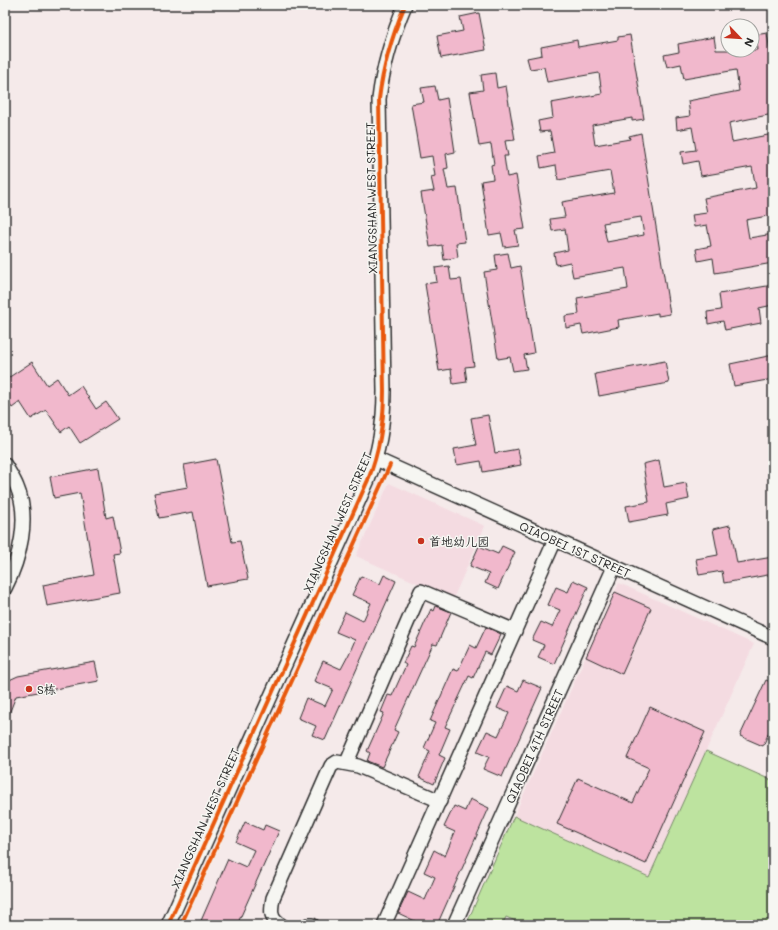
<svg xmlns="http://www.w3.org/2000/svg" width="778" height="930" font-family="Mali,'LXGW WenKai TC',sans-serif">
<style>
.built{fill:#f4dbe1}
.green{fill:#bde39f;stroke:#748765}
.building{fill:#f1b8cc;stroke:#2b2b2b;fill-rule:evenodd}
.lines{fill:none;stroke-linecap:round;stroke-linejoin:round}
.minor-casing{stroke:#2b2b2b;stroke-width:16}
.minor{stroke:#f6f6f2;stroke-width:13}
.cycleway-casing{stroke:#f6f6f2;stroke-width:6}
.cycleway{stroke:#e8590c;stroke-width:4}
.poi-dot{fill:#c8321e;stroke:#f6f6f2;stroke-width:1.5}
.labels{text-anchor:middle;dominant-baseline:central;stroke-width:3;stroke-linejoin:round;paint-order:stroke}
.street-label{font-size:12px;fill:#2b2b2b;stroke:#f6f6f2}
.poi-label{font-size:12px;fill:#2b2b2b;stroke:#f6f6f2;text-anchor:start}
</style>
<rect width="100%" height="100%" fill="#f5eaea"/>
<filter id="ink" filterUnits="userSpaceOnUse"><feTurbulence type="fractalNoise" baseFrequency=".025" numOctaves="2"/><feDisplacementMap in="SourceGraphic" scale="8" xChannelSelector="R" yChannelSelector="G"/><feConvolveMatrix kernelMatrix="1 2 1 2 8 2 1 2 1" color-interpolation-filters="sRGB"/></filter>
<g filter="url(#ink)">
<g class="built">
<path d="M389,483L485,526L453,599L356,556Z"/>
<path d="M619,583L754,644L649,877L514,816Z"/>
</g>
<path class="green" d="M706,751L773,781V919L770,925H525L506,917L502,925H466L514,816L649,877Z"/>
<g class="building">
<path d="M479,13L486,50L441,58L437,36L463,31L460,17Z"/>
<path d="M767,33L773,70V114L729,123L732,142L773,134V200L770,201L773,215L746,220L749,238L773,234V263L715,273L713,258L698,261L696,249L711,246L707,225L694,227L692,215L707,213L704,198L756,188L752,167L701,176L698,161L683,164L681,152L696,150L692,127L677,130L676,118L690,116L688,101L739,91L736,70L684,79L681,64L667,67L664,55L679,52L678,44L714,37L716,50H757L755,35Z"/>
<path d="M630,35L644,119L632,121V118L592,125L595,145L630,139L629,136L641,133L670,314L658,316V313L618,320L619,327L583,334L581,325L566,328L565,316L579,314L577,298L628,289L625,268L573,277L570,262L556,265L554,253L568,250L565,229L552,231L550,219L565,217L562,202L614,193L610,171L558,180L556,165L541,168L539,156L554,153L550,131L540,132L538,121L553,118L551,103L602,94L599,73L547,82L544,67L530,69L527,58L542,55L541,47L577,40L578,47L618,40V37ZM641,217L644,235L607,242L603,223Z"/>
<path d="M495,73L497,88L506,86L515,140L505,141L508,156H504L507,177L516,175L525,229L515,230L518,245L504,247L501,233L489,235L481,181L493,179L491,165L494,164L491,144L479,146L470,92L483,90L481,75Z"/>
<path d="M435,86L438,100L447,98L455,152L446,154L448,168L444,169L448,189L457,188L465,242L456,243L458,257L444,260L442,245L430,247L421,193L434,191L431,177L435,176L432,156L420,158L411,104L424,102L421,88Z"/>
<path d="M508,253L511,268L520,266L534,353L524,355L527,369L513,371L510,357L498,359L484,272L497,270L495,255Z"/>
<path d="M449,266L451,280L461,279L474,366L465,367L467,382L453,384L451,369L439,371L425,284L437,282L435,268Z"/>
<path d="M773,285V305L759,308L761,323L725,330L723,321L708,324L707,312L721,310L719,294Z"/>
<path d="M773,355V379L734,386L730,364Z"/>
<path d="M665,361L669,383L599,396L595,374Z"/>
<path d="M32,362L47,385L57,378L68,395L81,386L96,409L106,402L118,419L80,443L69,426L61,432L46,410L31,419L20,402L12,408L5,397V380Z"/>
<path d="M488,415L495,453L518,449L521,465L483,472L481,461L457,465L454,449L476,445L471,418Z"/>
<path d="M216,459L232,542L240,541L248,579L207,586L193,512L159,518L154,493L188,487L184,465Z"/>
<path d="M659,460L664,487L686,483L689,499L666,504L668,515L629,522L626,506L649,502L643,464Z"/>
<path d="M98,468L106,518L113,516L120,553L113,554L120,593L47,606L43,585L94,575L80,493L54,498L50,477Z"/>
<path d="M730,525L737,563L773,557V574L724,583L722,571L699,575L696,559L718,555L713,529Z"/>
<path d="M479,546L498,554L502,546L515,552L498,589L485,583L489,574L470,566Z"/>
<path d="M384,575L396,581L325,740L312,735L316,726L298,718L306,698L325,706L333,689L314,681L323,661L341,669L349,654L355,640L336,632L345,612L363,621L371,603L352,595L361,576L380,584Z"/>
<path d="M573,580L588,587L554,664L538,657L544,645L532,640L541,622L552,627L560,610L548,605L556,587L568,592Z"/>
<path d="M615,592L651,608L622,674L586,657Z"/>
<path d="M436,606L451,612L437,645L433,644L416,681L394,730L398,732L382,767L367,761L370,753L367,751L384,713L381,712L388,695L392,696L406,665L403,663L411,646L414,647L431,609L434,611Z"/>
<path d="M486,627L501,634L491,655L485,652L473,678L469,676L445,727L450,729L439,755L445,758L434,784L419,777L430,751L424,748L435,723L430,721L453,669L458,671L470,645L476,648Z"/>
<path d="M95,662L99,681L16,696L5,724V682L18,676Z"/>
<path d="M523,680L542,688L502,777L483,769L489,757L477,752L487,731L498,736L509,713L497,708L507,686L518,691Z"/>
<path d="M766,680L773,683V723L763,746L740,736Z"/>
<path d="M650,707L705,732L646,864L557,824L578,778L633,803L649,768L627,758Z"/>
<path d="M470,799L489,808L437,925H414L415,921L398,913L408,892L425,900L435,877L424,872L434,850L445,856L455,832L444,827L454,806L465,811Z"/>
<path d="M245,822L263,830L265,825L279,831L237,925H205L200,923L228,859L246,867L254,850L236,842Z"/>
</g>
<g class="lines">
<g class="minor-casing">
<g id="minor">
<path d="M376,459L773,638"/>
<path d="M5,465C9,472 14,479 17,487C30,518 20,559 5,588"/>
<path d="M347,762L421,591L515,631"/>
<path d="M168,925L368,480C380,450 384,423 384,391L379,99C383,66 392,36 405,5"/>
<path d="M281,925C269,919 271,909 273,898L331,766L337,762L358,766L440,801"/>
<path d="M308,925H312"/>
<path d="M384,925L555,540"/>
<path d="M454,925L614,567"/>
</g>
</g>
<use href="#minor" class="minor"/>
<g class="cycleway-casing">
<g id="cycleway">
<path d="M168,925L368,480C380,450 384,423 384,391L379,99C383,66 392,36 405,5"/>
<path d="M181,925L390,465"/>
</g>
</g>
<use href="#cycleway" class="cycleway"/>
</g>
</g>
<g class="poi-dot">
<circle cx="421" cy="541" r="4"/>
<circle cx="29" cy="689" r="4"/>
</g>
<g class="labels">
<g class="street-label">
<text transform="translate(371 198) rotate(-91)">XIANGSHAN WEST STREET</text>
<text transform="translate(337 522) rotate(-66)">XIANGSHAN WEST STREET</text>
<text transform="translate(575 549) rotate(24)">QIAOBEI 1ST STREET</text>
<text transform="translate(534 746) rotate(-66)">QIAOBEI 4TH STREET</text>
<text transform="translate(205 818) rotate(-66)">XIANGSHAN WEST STREET</text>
</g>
<g class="poi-label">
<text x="429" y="541">首地幼儿园</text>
<text x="37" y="689">S栋</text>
</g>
</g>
<rect width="778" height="930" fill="none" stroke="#f6f6f2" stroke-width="20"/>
<rect x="10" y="10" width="758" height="910" fill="none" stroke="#2b2b2b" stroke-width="1.5" filter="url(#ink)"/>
<g transform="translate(740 38) rotate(115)"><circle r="19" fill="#f6f6f2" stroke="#a5a5a2"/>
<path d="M0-3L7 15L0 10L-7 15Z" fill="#c8321e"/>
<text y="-6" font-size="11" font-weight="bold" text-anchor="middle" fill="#2b2b2b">N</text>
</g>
</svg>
